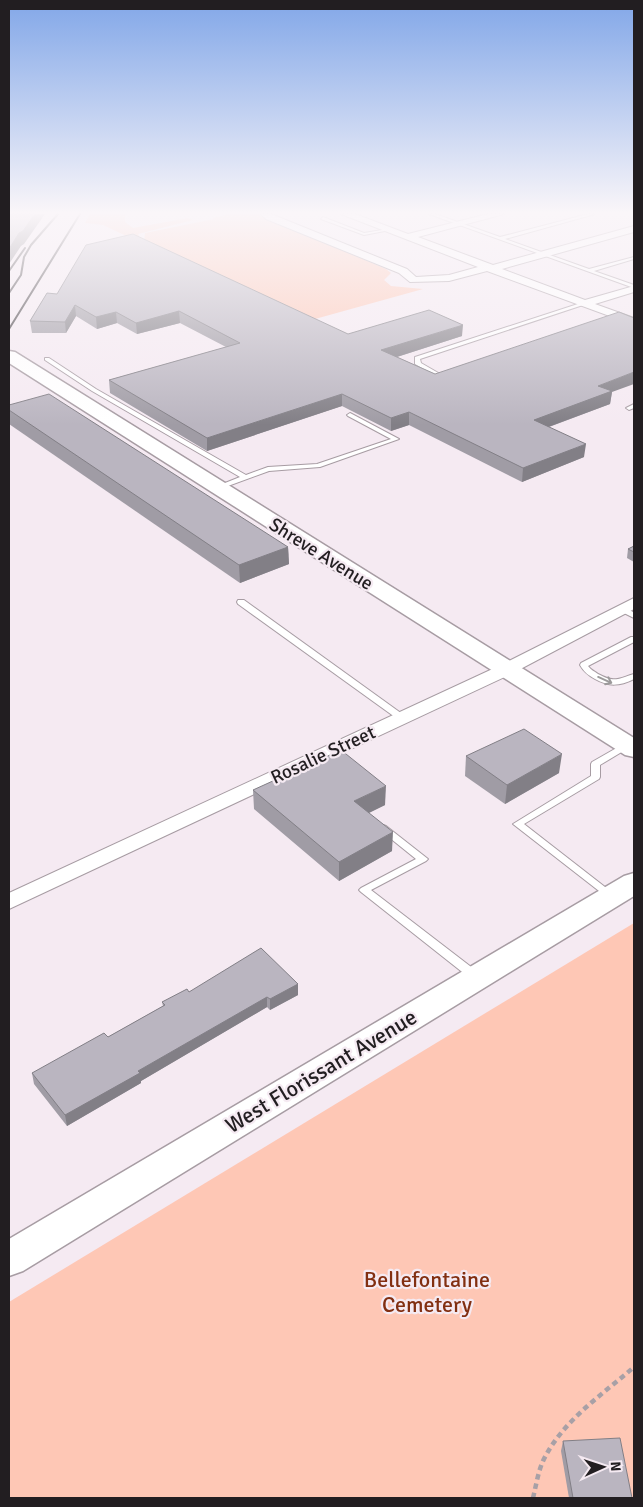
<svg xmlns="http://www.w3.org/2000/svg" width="643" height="1507" font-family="Signika,sans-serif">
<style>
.green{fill:#fec7b5}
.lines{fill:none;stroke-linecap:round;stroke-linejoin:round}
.lane-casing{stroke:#a79ca3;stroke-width:2}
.street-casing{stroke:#a79ca3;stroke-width:2}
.secondary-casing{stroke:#a79ca3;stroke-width:3}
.path{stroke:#a8a0a6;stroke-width:4.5;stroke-dasharray:5.5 4;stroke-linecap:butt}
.lane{fill:#fff;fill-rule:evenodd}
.street{fill:#fff;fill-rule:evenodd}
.secondary{fill:#fff;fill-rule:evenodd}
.rail{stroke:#433e42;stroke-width:2}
.wall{fill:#a09ca5}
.shaded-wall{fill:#827f86}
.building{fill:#bab5c0;stroke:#827f86}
.oneway{stroke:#9c9a9b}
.labels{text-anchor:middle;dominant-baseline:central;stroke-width:4.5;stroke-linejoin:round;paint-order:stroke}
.street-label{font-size:19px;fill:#221e21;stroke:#f5eaf2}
.near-street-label{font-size:22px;fill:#221e21;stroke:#f5eaf2}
.near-park-label{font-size:22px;fill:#822f11;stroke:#f5eaf2}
</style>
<rect width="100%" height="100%" fill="#f5eaf2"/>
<g class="green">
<path d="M90,214H125V222L133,228L188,218L193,220L138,234L141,240L137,241L103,225L85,223Z"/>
<path d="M230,214H257L386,269L391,273L384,280L391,286L423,289L315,319L144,242L145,233L214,219L212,218Z"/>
<path d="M634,923V1498H9V1302Z"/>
</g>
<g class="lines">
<g class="lane-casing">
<g id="lane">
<path d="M429,214H435L500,237L588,214H595L505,239L589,269L634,257V259L594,271L634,285V288Z"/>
<path d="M323,217L364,233L388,229L390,230L364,235L321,219Z"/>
<path d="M584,302L589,303L420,359L421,363L447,378V380H443L415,364V357Z"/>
<path d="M45,358H49L96,389L246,475L268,467L317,464L391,439L348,416L347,415L350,413L399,439L320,467L269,471L217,490L214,488L215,487L240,477L92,391L45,360Z"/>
<path d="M634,404V408L629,410L626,408Z"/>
<path d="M238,600H244L405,716L406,718L405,720H399L238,604L237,602Z"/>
<path d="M620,607H626L634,613V618L620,611L619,609Z"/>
<path d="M631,637H634V642L588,666C591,670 594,671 598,674C615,683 617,679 634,674V679C620,686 609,687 595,679C588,675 584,672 580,665L581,663Z"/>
<path d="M627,742L631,745L630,747L600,765V777L599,779L524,824L614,894L616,896L614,898H608L513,824L591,776V764L592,762Z"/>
<path d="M383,825L386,826L428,859L426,861L371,890L479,973L480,976L479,979L475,980L471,979L361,892L359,890L361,888L416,859L380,830L378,828L380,826Z"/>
</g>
</g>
<g class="street-casing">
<g id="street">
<path d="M261,214H271L407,269L416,277L449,275L478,267L341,214H355L408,234L488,214H504L418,237L493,265L634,226V232L502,269L585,300L634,286V292L595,304L634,318V325L487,271L449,281L410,282L399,273L266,219Z"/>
<path d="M634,598V609L511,674L9,909V893L499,666Z"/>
</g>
</g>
<g class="secondary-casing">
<g id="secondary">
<path d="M9,351L15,352L634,738V757L625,755L9,363Z"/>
<path d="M634,873V896L23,1271L9,1276V1239L624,876Z"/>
</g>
</g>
<path class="path" d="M533,1498C536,1486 538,1472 543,1461C562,1421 602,1395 634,1367"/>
<use href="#lane" class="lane"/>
<use href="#street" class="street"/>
<use href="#secondary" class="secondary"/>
<g class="rail">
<path d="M9,271L25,248"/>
<path d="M9,293L21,275L24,257L31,245L58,214"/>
<path d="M9,329L80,214"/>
</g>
</g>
<g class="wall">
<path d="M47,293L348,334L462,336L397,357L435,374L612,392L610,404L549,427L584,457L522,482L409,425L391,431L342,406L207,451L110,393L109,380L226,347L180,323L137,334L117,323L97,329L76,316L66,333H32L30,321Z"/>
<path d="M9,405L288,547L289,564L240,583L9,424Z"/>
<path d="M634,546V562L627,558L628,549Z"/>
<path d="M466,756L559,773L505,804L465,776Z"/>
<path d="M253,790L385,805L369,813L392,851L339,881L254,809Z"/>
<path d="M298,984V995L270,1010L267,1007L141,1081V1083L67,1126L34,1084L32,1073L108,1037L163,1006L162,1002L189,992Z"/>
<path d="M563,1441L632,1498H569L561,1451Z"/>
</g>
<g class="shaded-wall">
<path d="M35,214H45L24,244L21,246L9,264V249L19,233Z"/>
<path d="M75,305L76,316L66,333L65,322Z"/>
<path d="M179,311L180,323L137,334L136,323Z"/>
<path d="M116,312L117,323L97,329L96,317Z"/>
<path d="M463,325L462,336L381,362V350Z"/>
<path d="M634,372V384L612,392L610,404L532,433L534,420L598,386Z"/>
<path d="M342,394V406L207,451V438Z"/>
<path d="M409,412V425L391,431V418Z"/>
<path d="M586,444L584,457L522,482L523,468Z"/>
<path d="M288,547L289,564L240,583L239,565Z"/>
<path d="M562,754L559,773L505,804L507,785Z"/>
<path d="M386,786L385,805L354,820V801Z"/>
<path d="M393,832L392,851L339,881V862Z"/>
<path d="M298,984V995L270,1010V999Z"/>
<path d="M267,997V1007L141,1081V1083L67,1126L65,1115L138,1071Z"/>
</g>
<g class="building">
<path d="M9,214H35L23,231L19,233L9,249Z"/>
<path d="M133,234L348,334L429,310L463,325L381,350L435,374L619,312L634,318V372L598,386L612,391L534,420L586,444L523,468L409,412L391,418L342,394L207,438L109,380L240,343L179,311L136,323L116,312L96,317L75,305L65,322L30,321L47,293L57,294L86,245Z"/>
<path d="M49,394L288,547L239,565L9,410V405Z"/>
<path d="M634,546V552L628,549Z"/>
<path d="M524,729L562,754L507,785L466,756Z"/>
<path d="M341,750L386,786L354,801L393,832L339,862L253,790Z"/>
<path d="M261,948L298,984L270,999L267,997L138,1071L140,1073L65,1115L32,1073L104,1033L108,1037L165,1005L162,1002L187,989L189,992Z"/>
<path d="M620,1438L632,1498H573L563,1441Z"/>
</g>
<defs><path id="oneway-shaft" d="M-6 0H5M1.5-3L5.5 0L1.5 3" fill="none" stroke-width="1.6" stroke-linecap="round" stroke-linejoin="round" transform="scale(1.25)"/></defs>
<use class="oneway" href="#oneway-shaft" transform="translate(605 680) rotate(24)"/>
<linearGradient id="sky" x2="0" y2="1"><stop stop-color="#82a7e8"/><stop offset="0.5" stop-color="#faf6f9"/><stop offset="1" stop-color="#faf6f9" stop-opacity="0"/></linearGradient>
<rect width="643" height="425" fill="url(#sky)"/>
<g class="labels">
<g class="street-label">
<text transform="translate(321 554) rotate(32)">Shreve Avenue</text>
<text transform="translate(323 755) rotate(-25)">Rosalie Street</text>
</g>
<g class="near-street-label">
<text transform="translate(321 1071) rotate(-31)">West Florissant Avenue</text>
</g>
<g class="near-park-label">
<text x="427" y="1279">Bellefontaine<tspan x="427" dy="25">Cemetery</tspan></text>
</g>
</g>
<rect width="643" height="1507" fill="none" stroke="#221e21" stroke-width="20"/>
<g transform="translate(603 1467) rotate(87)" stroke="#f5eaf2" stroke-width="4" paint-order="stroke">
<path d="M0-4L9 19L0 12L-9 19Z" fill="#221e21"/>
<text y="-8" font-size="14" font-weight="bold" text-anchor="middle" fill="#221e21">N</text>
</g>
</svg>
